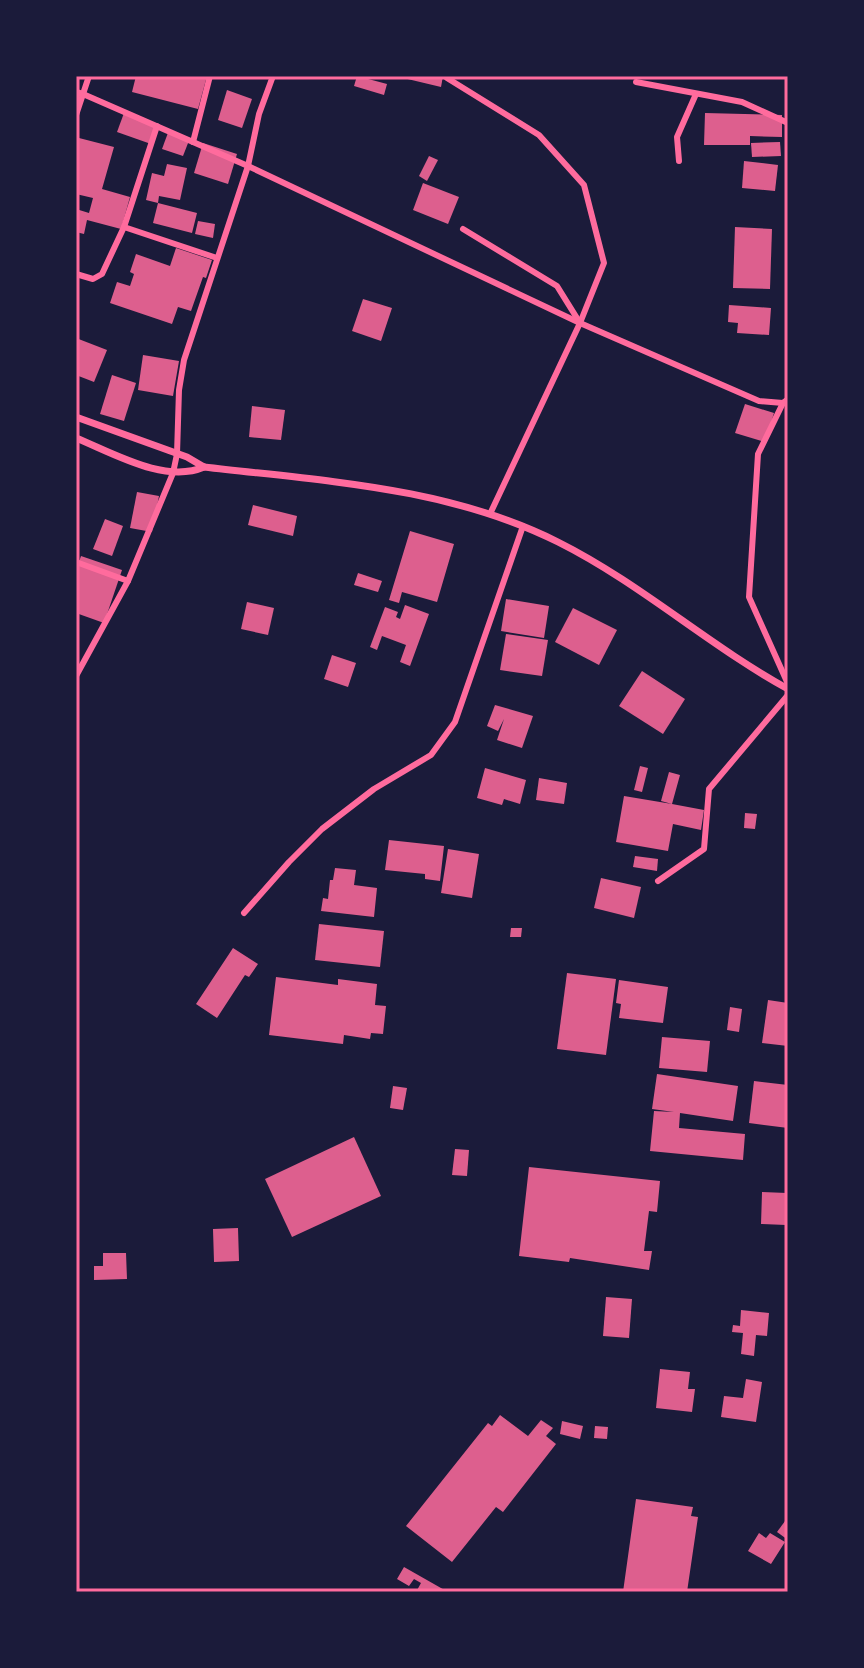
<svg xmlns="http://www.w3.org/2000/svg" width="864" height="1668" font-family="Roboto,sans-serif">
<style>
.building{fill:#dd5f8e}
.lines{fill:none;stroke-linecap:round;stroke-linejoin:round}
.minor{stroke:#ff6b9d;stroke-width:6}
.tertiary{stroke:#ff6b9d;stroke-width:7}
.neatline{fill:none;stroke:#ff6b9d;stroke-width:3}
</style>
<rect width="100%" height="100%" fill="#1b1b3a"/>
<g class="building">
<path d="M136,76H207L198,109L132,92Z"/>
<path d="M357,76L387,84L384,95L354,86Z"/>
<path d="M395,76H443L441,87Z"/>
<path d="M227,90L252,99L242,128L218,120Z"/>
<path d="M124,113L158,125L151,144L117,132Z"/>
<path d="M705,113L782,115V137L750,136V145H704Z"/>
<path d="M169,130L190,138L183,156L162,149Z"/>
<path d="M79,138L114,147L102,189L130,197L121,229L87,220L84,234L76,232V209L89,213L93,198L76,194V148Z"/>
<path d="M780,142L781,156L752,157L751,143Z"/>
<path d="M203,143L237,154L228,184L194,173Z"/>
<path d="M429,156L438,160L427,181L419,176Z"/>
<path d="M744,161L778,165L775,191L742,188Z"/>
<path d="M167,164L187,168L180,200L159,196L158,203L146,200L152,173L164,176Z"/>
<path d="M423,183L459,197L448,224L413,210Z"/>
<path d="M158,203L197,213L192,233L153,223Z"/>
<path d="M198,221L215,224L213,238L195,234Z"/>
<path d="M735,227L772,229L770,289L733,288Z"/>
<path d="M176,248L212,260L206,278L203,277L191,311L178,307L172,324L110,303L117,282L130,286L134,274L130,272L136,254L170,266Z"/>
<path d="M363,299L392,308L381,341L352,331Z"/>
<path d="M729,305L771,308L769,335L737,333L738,323L728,322Z"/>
<path d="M76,338L107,350L94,382L76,375Z"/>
<path d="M143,355L179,361L173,396L138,390Z"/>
<path d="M112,375L136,383L124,421L100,414Z"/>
<path d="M745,404L774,413L765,442L735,433Z"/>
<path d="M252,406L285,410L281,440L249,437Z"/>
<path d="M137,492L159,496L152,532L130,528Z"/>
<path d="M253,505L297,516L293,536L248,525Z"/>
<path d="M105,519L123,526L112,556L93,549Z"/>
<path d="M410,531L454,544L437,602L402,592L399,603L389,600Z"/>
<path d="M81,556L122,570L104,623L76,613V571Z"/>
<path d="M358,573L382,581L378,592L354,585Z"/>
<path d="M506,599L549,606L544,638L501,631Z"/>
<path d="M247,602L274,608L268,635L241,629Z"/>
<path d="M405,605L429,614L410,666L400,662L406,645L382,636L377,650L370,647L385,607L398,612L396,617L400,619Z"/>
<path d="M573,608L617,630L599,665L555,642Z"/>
<path d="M506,634L548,640L542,676L500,670Z"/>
<path d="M332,655L356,663L348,687L324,679Z"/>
<path d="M642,671L685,699L663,734L619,706Z"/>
<path d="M495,705L533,716L522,748L497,740L504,719L498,731L487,726Z"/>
<path d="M640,766L648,768L642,792L634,790Z"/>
<path d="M485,768L526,780L520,804L504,799L502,805L477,798Z"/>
<path d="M669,772L680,775L672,804L704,810L701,830L673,824L668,851L616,842L624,796L672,804L661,801Z"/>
<path d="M539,778L567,783L564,804L536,800Z"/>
<path d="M745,813L757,814L755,829L744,828Z"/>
<path d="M389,840L444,846L440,881L425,879V874L385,870Z"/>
<path d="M448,849L479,854L472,898L441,893Z"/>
<path d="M635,856L658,859L657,871L633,867Z"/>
<path d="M335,868L356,870L354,885L377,888L374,917L321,911L323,898L328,899L330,880H333Z"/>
<path d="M601,878L641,887L634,918L594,908Z"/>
<path d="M319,924L384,931L380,967L315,960Z"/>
<path d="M511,928H522L521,937H510Z"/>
<path d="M233,948L258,964L249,977L245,975L217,1018L196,1004Z"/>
<path d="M567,973L616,979L606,1055L557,1049Z"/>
<path d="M276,977L338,985V979L377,984L375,1005L386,1006L383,1034L371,1033L370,1039L344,1035L343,1044L269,1035Z"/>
<path d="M619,980L668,987L663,1023L619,1018L621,1004L616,1003Z"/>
<path d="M768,1000L788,1003V1046L762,1043Z"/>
<path d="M730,1007L742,1009L739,1032L727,1030Z"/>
<path d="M662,1037L710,1041L707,1072L659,1068Z"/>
<path d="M657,1074L738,1086L733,1121L680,1113L679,1128L745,1134L743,1160L650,1151L654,1111L674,1112L652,1109Z"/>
<path d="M754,1081L788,1085V1128L749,1123Z"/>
<path d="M393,1086L407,1088L403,1110L390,1108Z"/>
<path d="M354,1137L381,1196L292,1237L265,1179Z"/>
<path d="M455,1149L469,1150L467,1176L452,1175Z"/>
<path d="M529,1167L660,1181L657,1212L649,1211L644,1251H652L649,1270L570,1258L569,1262L519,1256Z"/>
<path d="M762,1192L787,1193L786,1225L761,1224Z"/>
<path d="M238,1228L239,1261L214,1262L213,1229Z"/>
<path d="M103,1253H126L127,1279L94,1280V1266H103Z"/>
<path d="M606,1297L632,1299L629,1338L603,1336Z"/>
<path d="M741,1310L769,1313L767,1336L756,1335L754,1356L741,1354L743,1333L732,1332L733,1325L740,1326Z"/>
<path d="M660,1369L690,1372L688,1389H695L692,1412L656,1408Z"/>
<path d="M746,1379L762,1382L756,1422L721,1417L724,1396L743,1398Z"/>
<path d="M500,1415L528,1436L541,1420L553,1428L546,1436L556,1444L503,1512L496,1507L452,1562L406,1526L488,1423L492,1426Z"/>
<path d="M562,1421L583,1426L580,1439L560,1434Z"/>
<path d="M595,1426L608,1427L607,1439L594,1438Z"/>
<path d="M636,1499L693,1507L691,1516L698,1517L687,1592H623Z"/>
<path d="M788,1517V1540L777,1532Z"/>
<path d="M759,1533L766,1538L770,1533L785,1542L771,1564L748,1551Z"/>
<path d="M404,1567L448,1592H416L421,1583L414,1579L409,1586L397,1579Z"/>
</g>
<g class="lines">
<g class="minor">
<path d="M447,78L539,135L584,185L604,263L580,323L490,514"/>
<path d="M636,82L742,102L788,123"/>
<path d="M76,92L83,94L89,76"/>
<path d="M76,115L83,94L248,166L580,323L759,401L783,403L788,399"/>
<path d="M157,126L124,227L217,258"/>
<path d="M193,142L210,76"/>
<path d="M679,161L677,137L696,94"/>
<path d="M463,229L557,286L580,323"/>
<path d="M76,274L93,279L102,274L124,227"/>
<path d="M783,403L758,454L749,597L788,684"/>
<path d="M76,562L128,581"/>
<path d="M76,676L128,581L173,473L177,454L179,390L184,360L248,166L259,114L273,76"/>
<path d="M658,881L704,849L709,789L788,695"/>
<path d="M244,913L289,862L322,829L374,789L431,755L455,722L523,526"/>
</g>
<g class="tertiary">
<path d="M76,417L187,457L204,467C323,481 449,487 558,542C640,583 708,645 788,689"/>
<path d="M76,438C113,453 165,484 204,467"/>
</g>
</g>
<rect width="864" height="1668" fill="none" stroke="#1b1b3a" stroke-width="156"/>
<rect x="78" y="78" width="708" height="1512" class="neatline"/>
</svg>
